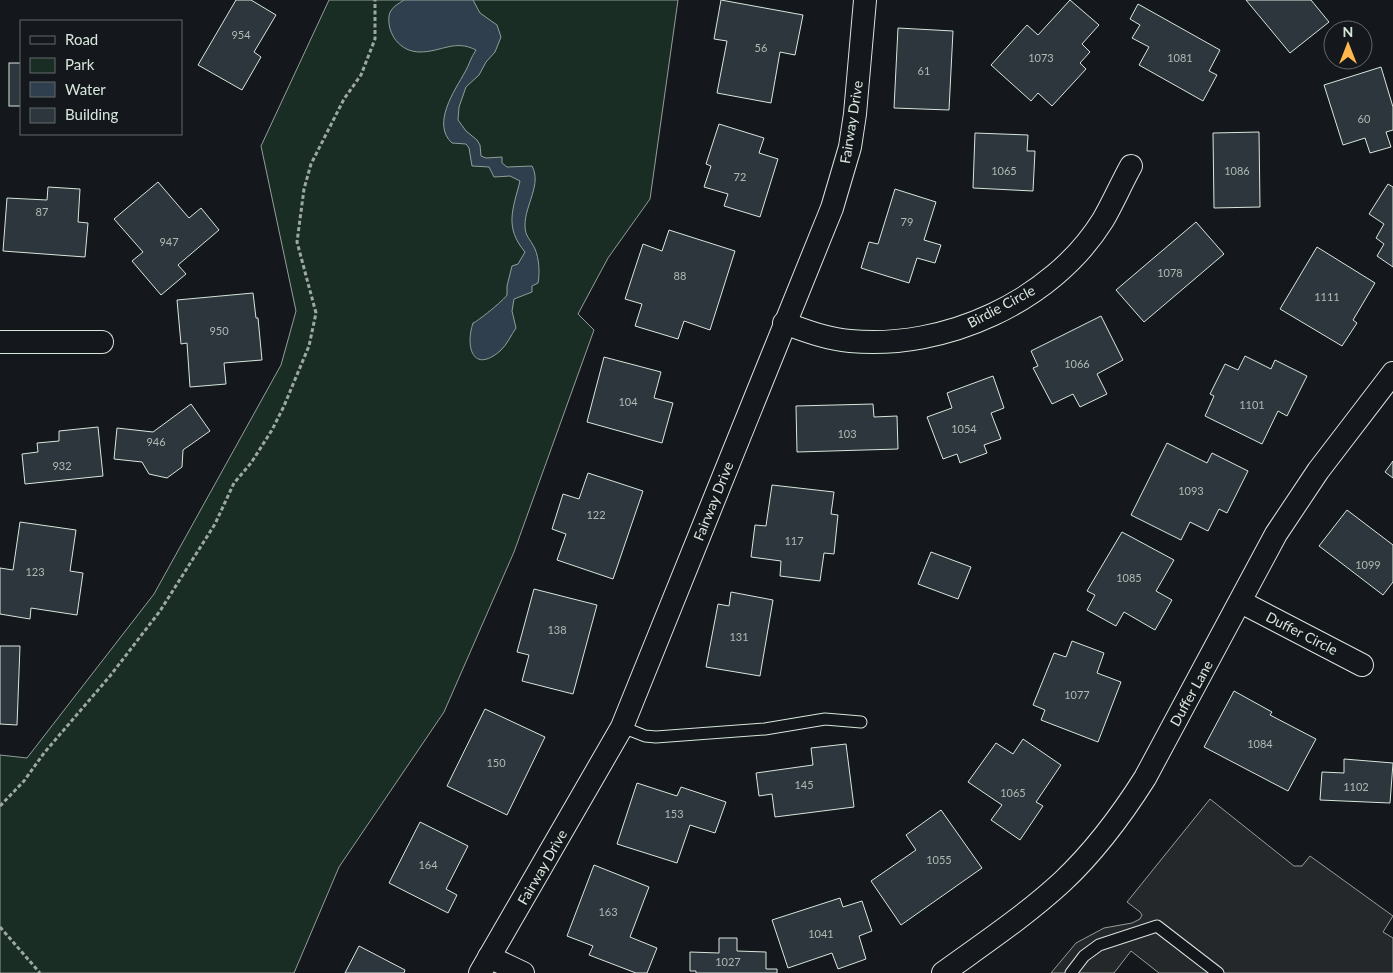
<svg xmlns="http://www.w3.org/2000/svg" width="1393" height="973" font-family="Lato,sans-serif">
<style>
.green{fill:#1a2d24;stroke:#939e99}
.parking{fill:#24282b;stroke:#939e99}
.water{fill:#2f3f4d;stroke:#939e99}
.building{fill:#2c363c;stroke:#d8e6dc}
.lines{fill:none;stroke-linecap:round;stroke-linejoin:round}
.lane-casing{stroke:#d8e6dc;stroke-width:13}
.street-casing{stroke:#d8e6dc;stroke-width:24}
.path{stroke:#9da8a2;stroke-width:3;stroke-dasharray:4 2.5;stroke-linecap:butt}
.lane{stroke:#14181c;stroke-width:11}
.street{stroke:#14181c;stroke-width:22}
.labels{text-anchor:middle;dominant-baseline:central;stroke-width:4;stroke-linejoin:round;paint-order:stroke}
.number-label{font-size:11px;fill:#adbab4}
.street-label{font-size:14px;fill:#d8e6dc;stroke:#14181c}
</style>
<rect width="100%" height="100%" fill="#14181c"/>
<path class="green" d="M329,0H678L650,199L608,258L578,314L594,330L514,552L444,712L339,867L294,973H0V755L27,758L154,594L281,365L296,311L261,146Z"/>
<path class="parking" d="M1210,799L1294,866H1302L1310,856L1393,916L1383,932L1393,938V973H1159L1131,951L1114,973H1051L1076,943L1104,928L1132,923L1140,919L1142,915L1140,912L1127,902Z"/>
<path class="water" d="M404,0H473L480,13L497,25L501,37L495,52L486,62L479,75L466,87L459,107L458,120L466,131L477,140L480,145L481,156L486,158L502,157V163L507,167L532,166C542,184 525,205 525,225C525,237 530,238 535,249C539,258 540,273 538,283L532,286V292L514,299L512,311L516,328C511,335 507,345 500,351C473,374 465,347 473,323C477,322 504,300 507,295V286L512,266L518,264L525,252C504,227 513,209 520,181L510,176L494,177L489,167L472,166L469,148L466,144L452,143C431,124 455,90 465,72C469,65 471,57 476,50C455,39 441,52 420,52C400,52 387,34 389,16C390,8 398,4 404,0Z"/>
<g class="building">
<path d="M236,0H251L276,15L254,52L261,57L242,90L198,65Z"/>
<path d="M721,0L803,15L795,55L780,52L771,103L717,93L727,41L714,39Z"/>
<path d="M1070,0L1099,25L1082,44L1090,52L1080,63L1086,69L1052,106L1038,93L1031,101L991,65L1027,25L1038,35Z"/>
<path d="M1246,0H1311L1329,22L1290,53Z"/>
<path d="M1138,4L1220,50L1209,71L1217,75L1203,101L1139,65L1149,47L1132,38L1140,25L1130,19Z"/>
<path d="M898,28L953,31L949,110L894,108Z"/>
<rect x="9" y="63" width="12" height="43"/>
<path d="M1381,67L1393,107V130L1386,132L1391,147L1370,153L1365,138L1343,145L1324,85Z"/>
<path d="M719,124L764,138L759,153L778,159L760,217L724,206L728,194L704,187L711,166L706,164Z"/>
<path d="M1259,132L1260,207L1214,208L1213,133Z"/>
<path d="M975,133L1028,135L1027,151H1035L1033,191L973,188Z"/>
<path d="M158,182L189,218L201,208L219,230L178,265L186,274L161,295L132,261L143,252L114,219Z"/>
<path d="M1388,184L1393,187V267L1377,256L1384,244L1376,238L1384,224L1369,214Z"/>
<path d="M48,187L80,189L78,222L88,223L85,257L3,251L7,198L47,200Z"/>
<path d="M895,189L936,202L924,240L941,245L935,263L917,258L909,283L861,268L869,242L878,244Z"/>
<path d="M1196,222L1224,254L1144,322L1116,290Z"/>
<path d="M669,230L735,251L710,330L684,321L678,339L635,326L642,304L625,299L643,244L662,251Z"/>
<path d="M1317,247L1375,283L1353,320L1357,323L1342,346L1280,309Z"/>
<path d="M253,293L256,318H258L262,360L224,363L226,384L190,387L187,343L181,344L177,300Z"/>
<path d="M1101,316L1123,360L1097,374L1107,394L1080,407L1073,394L1052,404L1033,368L1038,366L1031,351Z"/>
<path d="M1245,356L1271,369L1275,360L1307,376L1287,416L1278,411L1262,444L1205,416L1214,396L1210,394L1225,364L1238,370Z"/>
<path d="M604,357L661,372L654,398L673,403L662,443L587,422Z"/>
<path d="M993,376L1004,408L991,413L1001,439L984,445L987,453L960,463L957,454L943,459L927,417L952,408L947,393Z"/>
<path d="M191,404L210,431L183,450L182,467L167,478L149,474L142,462L114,459L117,428L153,432Z"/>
<path d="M873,404L874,417L897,416L898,449L797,452L796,406Z"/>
<path d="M98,427L103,476L25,484L22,454L38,452L37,443L59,441V431Z"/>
<path d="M1167,443L1207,463L1212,453L1248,471L1227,513L1219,509L1208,531L1190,522L1181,540L1131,515Z"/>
<path d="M1393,461V478L1385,472Z"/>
<path d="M588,473L643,491L613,579L557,560L566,534L552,529L563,494L579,499Z"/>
<path d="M772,485L834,492L831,514L838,515L834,554L824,553L820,581L780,576L781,561L751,557L755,525L766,526Z"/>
<path d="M1347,510L1393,545V582L1383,595L1319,546Z"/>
<path d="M20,522L76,530L70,571L83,573L77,615L31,608L30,619L0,614V568L13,570Z"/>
<path d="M1122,532L1174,560L1156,591L1172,600L1155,630L1124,612L1116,626L1087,610L1095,595L1087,591Z"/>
<path d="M931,552L971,567L958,599L918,584Z"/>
<path d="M534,589L597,605L573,694L522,681L529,655L517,652Z"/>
<path d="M731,592L773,600L760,676L706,667L718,604L729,606Z"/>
<path d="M1072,641L1104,653L1097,673L1121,682L1098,742L1041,720L1045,710L1033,705L1054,653L1066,657Z"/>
<path d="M0,646H20L17,725L0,724Z"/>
<path d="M1234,691L1272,712L1270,715L1316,739L1288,791L1204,747Z"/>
<path d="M485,709L545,737L507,815L447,786Z"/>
<path d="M1023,739L1061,765L1036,802L1043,806L1020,840L991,820L1002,805L968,782L996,743L1013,754Z"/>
<path d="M846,744L854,807L775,817L772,794L759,796L756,773L813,765L811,748Z"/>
<path d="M1344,759L1393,763L1390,803L1320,800L1322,772L1344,773Z"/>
<path d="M637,783L677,796L681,787L726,802L715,833L690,825L677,863L617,844Z"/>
<path d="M941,810L982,868L901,925L871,881L916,850L906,835Z"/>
<path d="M420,822L468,846L446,889L457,895L448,913L389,883Z"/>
<path d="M594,865L649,887L630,937L657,948L647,973H636L589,955L593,946L567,936Z"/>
<path d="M840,898L843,907L862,901L872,931L859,936L866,959L838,969L832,953L788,968L772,920Z"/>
<path d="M719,938H737V951L766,952V969H777V973H696V971H690V952L719,953Z"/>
<path d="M359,946L405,970L404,973H345Z"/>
</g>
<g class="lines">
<g class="lane-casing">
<g id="lane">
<path d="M622,727L645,736L656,737L765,729L825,719L861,722"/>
<path d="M1071,973L1084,956L1099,945L1157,926L1218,973"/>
</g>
</g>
<g class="street-casing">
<g id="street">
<path d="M784,323C806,331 827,339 850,341C944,350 1052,302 1103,220C1113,203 1121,184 1131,166"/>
<path d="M0,342H102"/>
<path d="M1241,602L1362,665"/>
<path d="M489,957L523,973"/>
<path d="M480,973L622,727L832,208L850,147L855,114L865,0"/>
<path d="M943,973C983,944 1025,916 1062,882C1095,851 1121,816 1145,778L1276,534L1318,471L1393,373"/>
</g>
</g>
<g class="path">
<path d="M0,806L24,781L44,753L110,676L160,611L215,524L234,483L251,463L272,430L284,406L309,346L316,313L297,242L304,189L311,164L344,99L361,75L375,39V0"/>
<path d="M0,927L40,973"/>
</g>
<use href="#lane" class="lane"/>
<use href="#street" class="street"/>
</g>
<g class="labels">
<g class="number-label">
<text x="241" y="34">954</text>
<text x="761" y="47">56</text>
<text x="1041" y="57">1073</text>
<text x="1180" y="57">1081</text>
<text x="924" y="70">61</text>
<text x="1364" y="118">60</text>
<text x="1004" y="170">1065</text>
<text x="1237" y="170">1086</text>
<text x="740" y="176">72</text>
<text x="42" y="211">87</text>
<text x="907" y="221">79</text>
<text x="169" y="241">947</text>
<text x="1170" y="272">1078</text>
<text x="680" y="275">88</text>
<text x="1327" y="296">1111</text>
<text x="219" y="330">950</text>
<text x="1077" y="363">1066</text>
<text x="628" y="401">104</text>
<text x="1252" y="404">1101</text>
<text x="964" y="428">1054</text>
<text x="847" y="433">103</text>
<text x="156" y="441">946</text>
<text x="62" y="465">932</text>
<text x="1191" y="490">1093</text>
<text x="596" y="514">122</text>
<text x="794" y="540">117</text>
<text x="1368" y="564">1099</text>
<text x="35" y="571">123</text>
<text x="1129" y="577">1085</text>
<text x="557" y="629">138</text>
<text x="739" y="636">131</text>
<text x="1077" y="694">1077</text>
<text x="1260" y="743">1084</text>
<text x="496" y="762">150</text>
<text x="804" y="784">145</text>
<text x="1356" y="786">1102</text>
<text x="1013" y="792">1065</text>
<text x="674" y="813">153</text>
<text x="939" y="859">1055</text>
<text x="428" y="864">164</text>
<text x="608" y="911">163</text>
<text x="821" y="933">1041</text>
<text x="728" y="961">1027</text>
</g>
<g class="street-label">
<text transform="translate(851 122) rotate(-81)">Fairway Drive</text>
<text transform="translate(1001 306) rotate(-28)">Birdie Circle</text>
<text transform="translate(713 501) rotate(-68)">Fairway Drive</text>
<text transform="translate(1302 633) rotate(27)">Duffer Circle</text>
<text transform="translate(1191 693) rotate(-61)">Duffer Lane</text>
<text transform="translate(542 867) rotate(-60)">Fairway Drive</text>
</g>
</g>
<rect x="20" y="20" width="162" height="115" fill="#14181c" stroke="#626a69"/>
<rect x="30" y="36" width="25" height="8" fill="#14181c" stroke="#626a69"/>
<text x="65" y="45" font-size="15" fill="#d8e6dc">Road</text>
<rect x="30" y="58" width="25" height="15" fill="#1a2d24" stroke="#626a69"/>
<text x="65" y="70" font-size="15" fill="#d8e6dc">Park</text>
<rect x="30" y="82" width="25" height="15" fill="#2f3f4d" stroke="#626a69"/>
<text x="65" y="95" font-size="15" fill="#d8e6dc">Water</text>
<rect x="30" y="108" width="25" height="15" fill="#2c363c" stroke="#626a69"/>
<text x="65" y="120" font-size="15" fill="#d8e6dc">Building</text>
<g transform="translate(1348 45)"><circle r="24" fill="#14181c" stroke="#626a69"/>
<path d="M0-4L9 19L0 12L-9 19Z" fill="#ffb74d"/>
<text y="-8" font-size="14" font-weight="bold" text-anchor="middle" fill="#d8e6dc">N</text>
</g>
</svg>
